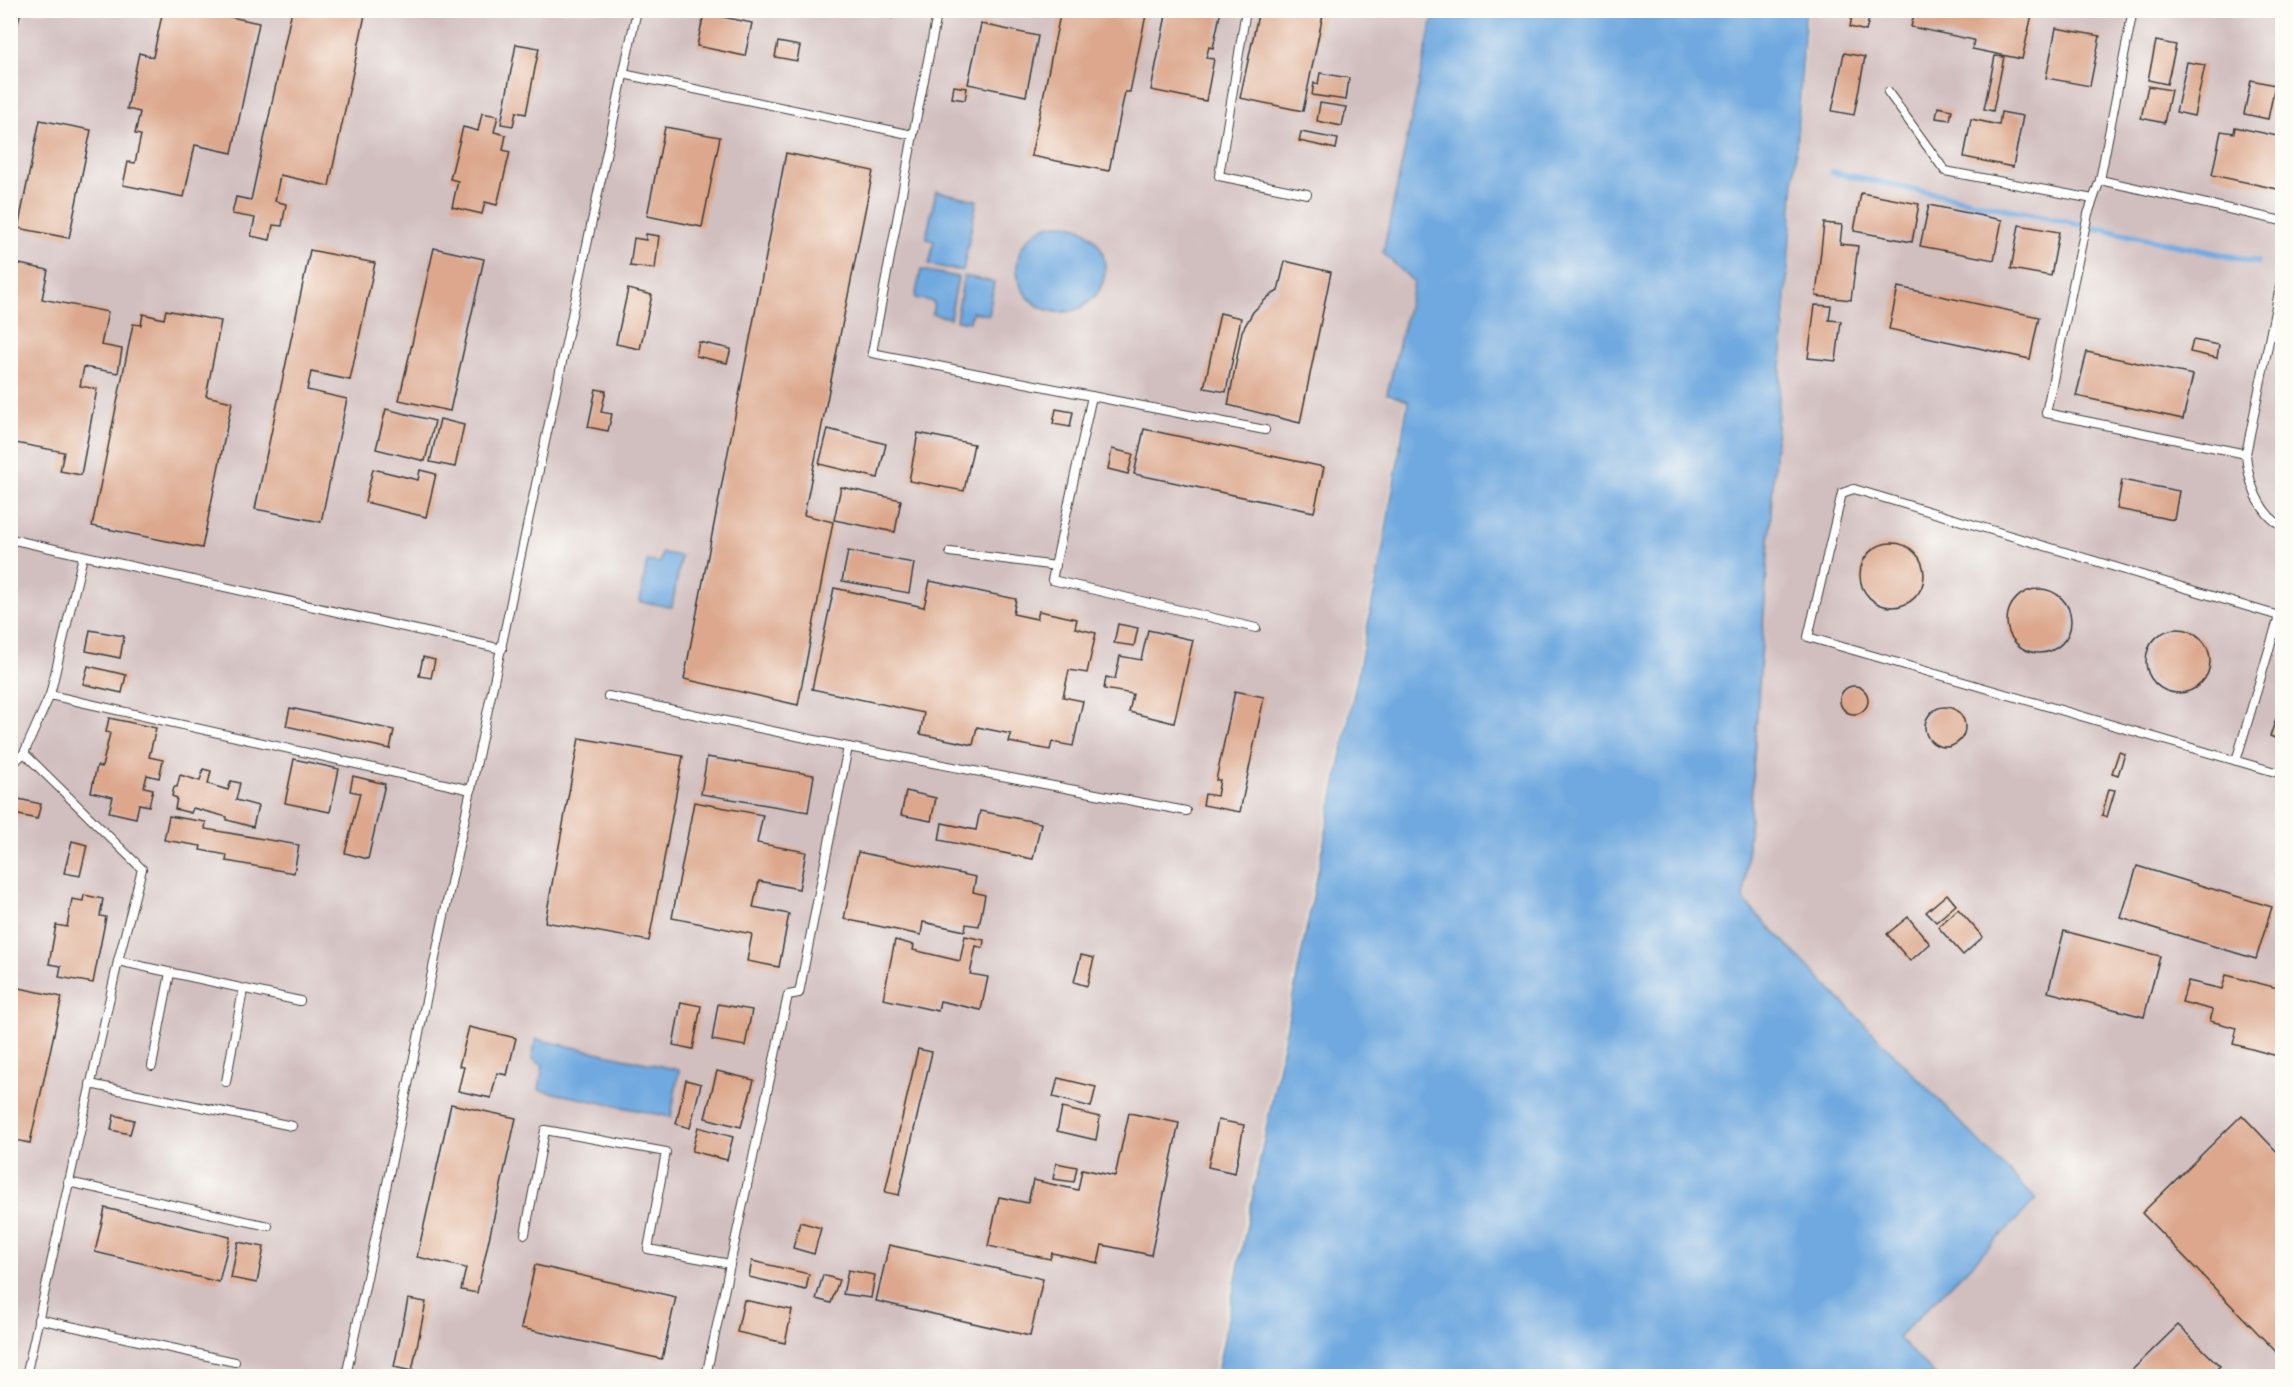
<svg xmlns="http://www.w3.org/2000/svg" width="2293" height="1387" font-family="'Architects Daughter',sans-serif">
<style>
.industrial{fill:#d1bfbf}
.water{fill:#6fa9df;stroke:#46627e;stroke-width:1.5}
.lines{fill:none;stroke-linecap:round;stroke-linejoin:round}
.stream{stroke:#6fa9df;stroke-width:6}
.building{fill:#dca78c}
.service-casing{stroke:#3d3c39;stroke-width:10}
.service{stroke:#fff;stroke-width:8}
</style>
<rect width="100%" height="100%" fill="#fdfcf7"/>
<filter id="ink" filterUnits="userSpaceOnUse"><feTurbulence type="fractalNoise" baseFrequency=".0167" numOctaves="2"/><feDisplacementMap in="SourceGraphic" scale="12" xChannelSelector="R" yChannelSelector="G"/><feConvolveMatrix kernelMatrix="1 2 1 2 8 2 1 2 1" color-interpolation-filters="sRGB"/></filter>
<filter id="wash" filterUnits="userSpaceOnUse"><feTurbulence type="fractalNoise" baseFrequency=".008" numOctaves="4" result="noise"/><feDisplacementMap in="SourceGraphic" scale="24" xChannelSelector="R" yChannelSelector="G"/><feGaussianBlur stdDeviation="1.35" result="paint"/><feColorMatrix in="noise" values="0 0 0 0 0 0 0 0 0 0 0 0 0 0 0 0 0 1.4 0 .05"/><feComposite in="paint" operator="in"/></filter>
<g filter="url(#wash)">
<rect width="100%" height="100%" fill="#f6efde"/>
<g class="industrial">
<path d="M10,11H1432L1383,254L1413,281L1387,396L1406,401L1377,567L1213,1376H11Z"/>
<path d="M1808,11H2282V1376H1937L1898,1337L2039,1200L1744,900Z"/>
</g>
<g class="water">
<path d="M1434,10L1806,11L1744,901L2037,1200L1898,1337L1936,1376H1216L1379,568L1408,401L1387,394L1414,282L1383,253Z"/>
<path d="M936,191L977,200L963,271L929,265L934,241L926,239Z"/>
<circle cx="1061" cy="268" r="44"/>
<path d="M921,270L958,277L950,318L932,314L934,302L915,298Z"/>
<path d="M964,276L994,282L989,315L972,312L970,322L956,320Z"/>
<path d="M662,553L681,556L672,607L640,602L647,561L660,563Z"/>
<path d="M536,1039L679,1070L671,1117L539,1090L543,1065L532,1059Z"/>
</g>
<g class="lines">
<path class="stream" d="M1832,172L2257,262"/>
</g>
<g id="blocks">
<g class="building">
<path d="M10,10H21L11,53L10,52Z"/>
<path d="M163,10H199L259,23L232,153L195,145L184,197L123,185L128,162L135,163L141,135L135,134L140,112L127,109L139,53L153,57Z"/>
<path d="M292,10H366L329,186L280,175L275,201L286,204L282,226L273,225L270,240L251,236L255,218L232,214L236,197L251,200Z"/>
<path d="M865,10H894L892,18Z"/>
<path d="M1061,10H1147L1130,92H1125L1109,171L1031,156Z"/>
<path d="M1167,10H1221L1213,48L1209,47L1206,58L1214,59L1206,101L1151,90Z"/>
<path d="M1259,10H1324L1303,111L1240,98Z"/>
<path d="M1853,10H1871L1866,31L1850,27Z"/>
<path d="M1915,10H2033L2022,59L1972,49L1974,40L1911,27Z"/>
<path d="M704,13L752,23L745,56L697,46Z"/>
<path d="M981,24L1038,36L1026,96L968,84Z"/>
<path d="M2056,28L2100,36L2090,86L2046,78Z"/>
<path d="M2156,41L2176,45L2167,84L2148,80Z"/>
<path d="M778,42L800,46L797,61L775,57Z"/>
<path d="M516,44L539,48L526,114L516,112L513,126L501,124Z"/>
<path d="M1844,53L1865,57L1854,115L1832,111Z"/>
<path d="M1995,56L2004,57L1993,111L1984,109Z"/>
<path d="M2187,62L2205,65L2194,116L2176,112Z"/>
<path d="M1320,73L1349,78L1346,100L1312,95L1314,83L1318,84Z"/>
<path d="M2251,80L2275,85L2268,119L2244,114Z"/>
<path d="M954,86L967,88L965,100L952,98Z"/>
<path d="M2148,86L2171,90L2164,123L2141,118Z"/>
<path d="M1320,103L1346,107L1342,126L1317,121Z"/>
<path d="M1938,107L1952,110L1950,120L1936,118Z"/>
<path d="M2001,112L2023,116L2013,167L1964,157L1971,119L1999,125Z"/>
<path d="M482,113L498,116L494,132L506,135L503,150L510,152L497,205L485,202L482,214L452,207L458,181L450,179L463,127L478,131Z"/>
<path d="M40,120L91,130L69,238L18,228Z"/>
<path d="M665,127L720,137L702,227L647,216Z"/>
<path d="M2235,127L2282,137L2278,159L2282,160V190L2212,175L2221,131L2234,133Z"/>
<path d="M1301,132L1338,139L1336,149L1299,141Z"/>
<path d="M786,153L873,171L804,515L833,522L798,705L684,679Z"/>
<path d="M1861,193L1919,204L1912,242L1854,231Z"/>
<path d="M1929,205L2002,220L1994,260L1920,246Z"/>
<path d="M1824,223L1842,225L1840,244L1858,246L1851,300L1816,296Z"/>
<path d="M2019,225L2059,232L2051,276L2011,269Z"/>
<path d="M646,234L659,236L655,269L630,266L634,238L646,240Z"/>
<path d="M434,248L484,259L450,411L399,400Z"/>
<path d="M310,250L375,263L350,380L311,372L307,390L347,399L321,522L255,509Z"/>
<path d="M1285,261L1331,272L1300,423L1228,405L1242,331L1253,312L1268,297L1278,291Z"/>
<path d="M10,262L48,270L42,299L108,312L101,345L122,349L118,373L84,367L80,386L97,389L81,475L60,471L64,452L10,442Z"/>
<path d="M1898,287L2039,317L2030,359L1889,329Z"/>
<path d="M628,289L652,295L640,349L616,344Z"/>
<path d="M1815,305L1831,306L1829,320L1841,321L1836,361L1808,358Z"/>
<path d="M166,310L221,321L206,396L232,402L202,548L92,526L133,324L141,325L143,314L164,319Z"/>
<path d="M1220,313L1241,318L1226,392L1204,388Z"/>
<path d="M2193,340L2219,345L2217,358L2190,352Z"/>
<path d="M699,342L731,349L727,363L696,356Z"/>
<path d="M2087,352L2193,375L2183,419L2076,396Z"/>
<path d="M596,389L606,391L601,412L612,414L608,431L588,427Z"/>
<path d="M386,409L435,421L425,461L376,449Z"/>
<path d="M1056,409L1073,412L1070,427L1053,424Z"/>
<path d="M440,419L464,425L455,467L430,462Z"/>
<path d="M828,429L886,444L878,478L819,464Z"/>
<path d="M1144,429L1324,467L1314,512L1134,474Z"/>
<path d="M918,433L974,444L964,491L909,481Z"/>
<path d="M1112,449L1133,454L1128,474L1108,469Z"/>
<path d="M373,469L418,480L420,470L436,474L426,517L365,502Z"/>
<path d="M2122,480L2179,491L2174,520L2117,509Z"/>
<path d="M841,487L901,500L895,532L834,520Z"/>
<circle cx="1892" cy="575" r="32"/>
<path d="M848,551L914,563L909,593L842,581Z"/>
<path d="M930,581L1016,599L1013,614L1037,619L1039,611L1077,619L1075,628L1096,633L1087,673L1069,670L1063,697L1083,701L1073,746L1052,742L1050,750L1009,742L1011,734L977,727L973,745L920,734L924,713L812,689L834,588L924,607Z"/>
<circle cx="2039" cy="621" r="32"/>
<path d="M1118,624L1138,628L1134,646L1114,643Z"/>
<circle cx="2178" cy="661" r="32"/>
<path d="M90,630L124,636L120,658L86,651Z"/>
<path d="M1148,630L1193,640L1174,723L1129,712L1133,694L1104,689L1106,677L1115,679L1120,656L1141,660Z"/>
<path d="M423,657L435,660L431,678L419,676Z"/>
<path d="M88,666L126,675L122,693L83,684Z"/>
<circle cx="1854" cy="700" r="14"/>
<path d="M1235,691L1264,697L1240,812L1203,805L1205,794L1217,796L1220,780H1216Z"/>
<circle cx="1945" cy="727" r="20"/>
<path d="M290,708L394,730L390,749L286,726Z"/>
<path d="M109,718L156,728L149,757L163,760L159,778L147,775L144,787L153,789L149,806L139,804L136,818L109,812L113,797L91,792L97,766L102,767L110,733L106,732Z"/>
<path d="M2276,719L2282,721L2280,740L2270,736Z"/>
<path d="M579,738L683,756L649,941L545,922Z"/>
<path d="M2119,752L2125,754L2118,775L2112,773Z"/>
<path d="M707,757L814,775L808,812L701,794Z"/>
<path d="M294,759L339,769L330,812L285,803Z"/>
<path d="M203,769L211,771L208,784L228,790L231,781L240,783L236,800L258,806L253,827L227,820V817L193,808L191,813L175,809L177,798L172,796L174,787H177L180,775L200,781Z"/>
<path d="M353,776L385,784L368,859L345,853L360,793L350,791Z"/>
<path d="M2109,789L2115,790L2107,817L2102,815Z"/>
<path d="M906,791L936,798L931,821L901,815Z"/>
<path d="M10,797L41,804L37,819L10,813Z"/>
<path d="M694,802L763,815L757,843L806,852L799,889L759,881L753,907L789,914L779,967L747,961L752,934L672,918Z"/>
<path d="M980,811L1041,823L1033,859L939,840L942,823L976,830Z"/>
<path d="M169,816L206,822L205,829L299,845L294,873L226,861L227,855L200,850L201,846L164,840Z"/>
<path d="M72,841L87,845L80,876L64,873Z"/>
<path d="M858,852L976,877L973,892L985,895L979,926L966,924L965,931L923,922L921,935L844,919Z"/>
<path d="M2137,866L2272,907L2256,959L2121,918Z"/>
<path d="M1947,894L1956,905L1936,922L1926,912Z"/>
<path d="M84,895L103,899L100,916L106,917L93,983L59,977L61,966L49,964L56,925L67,927L72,899L83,901Z"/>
<path d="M1958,909L1983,937L1963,955L1938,927Z"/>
<path d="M1908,917L1930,944L1910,961L1887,934Z"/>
<path d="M2064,931L2160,956L2144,1017L2048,992Z"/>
<path d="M965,936L984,940L983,948L976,946L970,974L988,977L981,1010L940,1001L938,1011L883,999L895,940L914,945L913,950L960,961Z"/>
<path d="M1081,955L1094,958L1087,986L1074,982Z"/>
<path d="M2226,975L2282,989V1050L2281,1057L2233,1044L2237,1028L2210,1021L2213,1010L2182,1002L2188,981L2222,989Z"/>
<path d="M10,986L62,997L30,1143L10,1139Z"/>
<path d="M681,1002L701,1006L693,1049L673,1045Z"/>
<path d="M718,1004L752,1010L745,1046L712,1040Z"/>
<path d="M469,1027L516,1038L507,1075L497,1073L491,1098L458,1091L464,1067L459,1066Z"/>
<path d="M918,1049L932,1052L899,1195L885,1192Z"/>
<path d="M717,1071L754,1080L741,1127L705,1118Z"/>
<path d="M1058,1078L1096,1087L1091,1107L1053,1097Z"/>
<path d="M686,1080L701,1084L690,1128L676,1124Z"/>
<path d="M451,1104L516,1118L477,1293L461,1290L466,1268L417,1257Z"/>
<path d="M1062,1108L1100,1117L1096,1140L1057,1131Z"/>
<path d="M1129,1113L1179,1123L1151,1255L1102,1245L1098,1263L1052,1253L1050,1259L988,1246L999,1197L1028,1203L1033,1180L1078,1190L1082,1169L1115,1176Z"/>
<path d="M114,1115L134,1120L130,1134L111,1130Z"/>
<path d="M2242,1115L2282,1157V1358L2142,1213Z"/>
<path d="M1218,1120L1244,1125L1235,1173L1208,1167Z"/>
<path d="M698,1127L733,1137L727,1160L692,1151Z"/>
<path d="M1056,1163L1077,1167L1074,1182L1053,1179Z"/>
<path d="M105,1208L230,1237L219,1282L95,1252Z"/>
<path d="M800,1222L821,1228L814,1254L793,1248Z"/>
<path d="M238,1242L264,1247L257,1283L231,1278Z"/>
<path d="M889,1245L1043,1279L1030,1336L876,1301Z"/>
<path d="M752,1261L809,1274L806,1290L749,1277Z"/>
<path d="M535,1265L676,1297L662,1359L521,1328Z"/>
<path d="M848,1270L875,1275L871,1298L843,1294Z"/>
<path d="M823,1275L839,1280L831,1303L816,1299Z"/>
<path d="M408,1299L426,1302L412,1371L394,1367Z"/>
<path d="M744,1300L792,1310L785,1343L737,1332Z"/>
<path d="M2178,1325L2220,1366L2209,1376H2126Z"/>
</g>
</g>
</g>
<g filter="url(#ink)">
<use href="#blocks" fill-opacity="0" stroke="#3d3c39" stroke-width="1.5"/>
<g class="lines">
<g class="service-casing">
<g id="service">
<path d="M1246,10L1219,176L1307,194"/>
<path d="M2133,10L2100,180L2088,214L2046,413L2246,454"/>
<path d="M623,74L913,135L938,10"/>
<path d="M1888,92L1945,171L2093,199"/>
<path d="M913,135L872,353L1265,430"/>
<path d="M2100,180L2282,221"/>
<path d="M2282,277L2246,454C2248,480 2258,513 2282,526"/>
<path d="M1092,396L1052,580L1256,628"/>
<path d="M10,539L502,649"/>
<path d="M950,552L1056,566"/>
<path d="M50,695L471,790"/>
<path d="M608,696L848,747L1186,811"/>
<path d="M24,753L142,869L118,961L26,1376"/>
<path d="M2236,761L2279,616L1854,489L1842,493L1808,637L2282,774"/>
<path d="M10,766L24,753L50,695L83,556"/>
<path d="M118,961L300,1001"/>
<path d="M152,1066L170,973"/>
<path d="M226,1082L243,990"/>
<path d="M90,1084L292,1126"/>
<path d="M68,1182L268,1226"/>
<path d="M525,1234L545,1130L666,1152L648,1249L730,1264"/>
<path d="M38,1319L235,1362"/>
<path d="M346,1376L637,10"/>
<path d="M706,1376L788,995L799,993L848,747"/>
</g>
</g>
<use href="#service" class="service"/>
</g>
</g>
<rect width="2293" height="1387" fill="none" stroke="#fdfcf7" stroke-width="36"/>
</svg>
